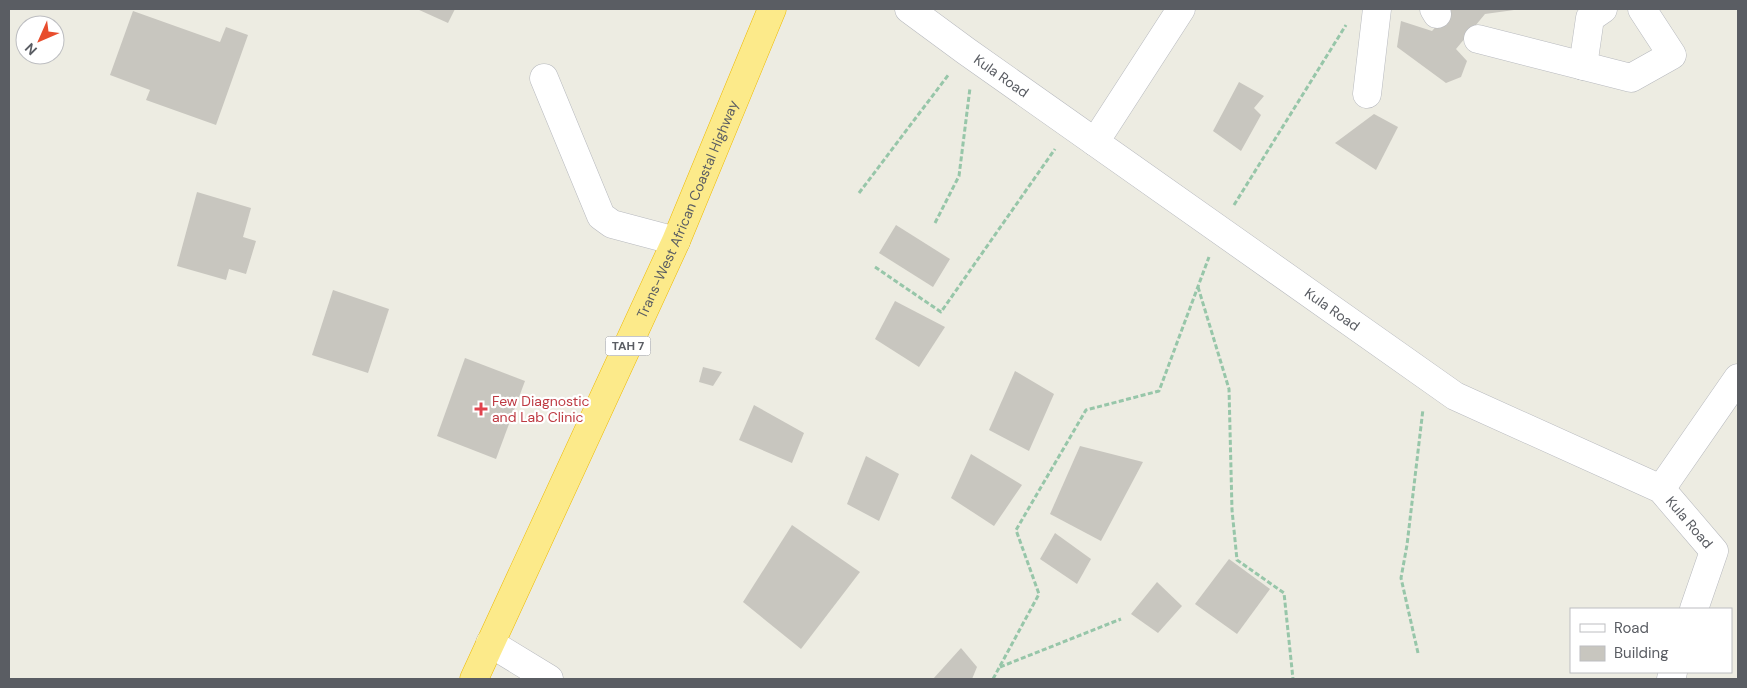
<svg xmlns="http://www.w3.org/2000/svg" width="1747" height="688" font-family="'DM Sans',sans-serif">
<style>
.building{fill:#c8c6bf}
.lines{fill:none;stroke-linecap:round;stroke-linejoin:round}
.minor-casing{stroke:#b7b9be;stroke-width:29}
.highway-casing{stroke:#eeba01;stroke-width:29}
.path{stroke:#97c6a9;stroke-width:3;stroke-dasharray:5 2.5;stroke-linecap:butt}
.minor{stroke:#fff;stroke-width:28}
.highway{stroke:#fcea8a;stroke-width:28}
.health-dot{fill:#e0444e;stroke:#fff;stroke-width:2}
.labels{text-anchor:middle;dominant-baseline:central;stroke-width:4.5;stroke-linejoin:round;paint-order:stroke}
.shield{fill:#fff;stroke:#8c8e92;stroke-width:1}
.shield-label{font-size:12px;font-weight:bold;fill:#5a5d63}
.street-label{font-size:14px;fill:#5a5d63;stroke:#fff}
.health-label{font-size:14px;fill:#be3a42;stroke:#fff;text-anchor:start}
</style>
<rect width="100%" height="100%" fill="#edece2"/>
<g class="building">
<path d="M417,9H455L448,23Z"/>
<path d="M1452,9L1514,10L1485,14L1456,49L1467,61L1461,77L1446,83L1397,47L1401,21L1432,31Z"/>
<path d="M133,11L220,42L226,27L248,35L216,125L146,100L150,90L110,75Z"/>
<path d="M1239,82L1264,96L1254,108L1261,115L1241,151L1213,131Z"/>
<path d="M1374,114L1398,127L1376,170L1335,143Z"/>
<path d="M197,192L251,208L243,237L256,241L246,274L229,269L226,280L177,266Z"/>
<path d="M896,225L950,259L933,287L879,253Z"/>
<path d="M333,290L389,309L368,373L312,355Z"/>
<path d="M895,301L945,327L919,367L875,339Z"/>
<path d="M465,358L525,381L496,459L437,436Z"/>
<path d="M703,367L722,372L713,386L699,382Z"/>
<path d="M1015,371L1054,394L1029,451L989,430Z"/>
<path d="M754,405L804,433L792,463L739,440Z"/>
<path d="M1080,446L1143,462L1101,541L1050,514Z"/>
<path d="M971,454L1022,485L994,526L951,498Z"/>
<path d="M866,456L899,474L879,521L847,504Z"/>
<path d="M792,525L860,572L801,649L743,602Z"/>
<path d="M1055,533L1091,559L1077,584L1040,559Z"/>
<path d="M1229,559L1270,589L1237,634L1195,604Z"/>
<path d="M1157,582L1182,606L1158,633L1131,614Z"/>
<path d="M961,648L977,667L972,679H933Z"/>
</g>
<g class="lines">
<g class="minor-casing">
<g id="minor">
<path id="s1" d="M909,9L966,51L1455,396L1661,489L1714,551L1694,609"/>
<path d="M1434,9L1437,14"/>
<path d="M1478,39L1631,78L1672,55L1642,9"/>
<path d="M1583,66L1590,18L1603,9"/>
<path d="M544,78L601,216L612,224L676,241"/>
<path d="M1367,94L1377,9"/>
<path d="M1095,142L1181,9"/>
<path d="M1661,489L1738,378"/>
<path d="M490,643L549,679"/>
<path d="M1671,679L1673,672"/>
</g>
</g>
<g class="highway-casing">
<g id="highway">
<path id="s2" d="M474,679L676,241L772,9"/>
</g>
</g>
<g class="path">
<path d="M859,193L949,74"/>
<path d="M1234,205L1346,25"/>
<path d="M935,223L959,176L970,88"/>
<path d="M875,267L941,312L1055,149"/>
<path d="M1198,287L1229,389L1232,510L1237,560L1284,593L1293,679"/>
<path d="M1418,653L1401,578L1407,545L1423,409"/>
<path d="M1000,667L1121,619"/>
<path d="M993,679L1039,594L1016,530L1086,410L1159,391L1209,257"/>
</g>
<use href="#minor" class="minor"/>
<use href="#highway" class="highway"/>
</g>
<path class="health-dot" d="M478.5 401.5h5v5h5v5h-5v5h-5v-5h-5v-5h5z"/>
<g class="labels">
<rect class="shield" x="605.5" y="336.5" width="45" height="19" rx="4"/>
<g class="shield-label">
<text x="628" y="346">TAH 7</text>
</g>
<g class="street-label">
<text stroke="none"><textPath href="#s1" startOffset="114">Kula Road</textPath></text>
<text stroke="none"><textPath href="#s2" startOffset="516">Trans-West African Coastal Highway</textPath></text>
<text stroke="none"><textPath href="#s1" startOffset="519">Kula Road</textPath></text>
<text stroke="none"><textPath href="#s1" startOffset="939">Kula Road</textPath></text>
</g>
<g class="health-label">
<text x="492" y="401">Few Diagnostic<tspan x="492" dy="16">and Lab Clinic</tspan></text>
</g>
</g>
<rect width="1747" height="688" fill="none" stroke="#5a5d63" stroke-width="20"/>
<rect x="1570" y="608" width="162" height="65" fill="#ffffff" stroke="#bdbec1"/>
<rect x="1580" y="624" width="25" height="8" fill="#ffffff" stroke="#bdbec1"/>
<text x="1614" y="633" font-size="15" fill="#5a5d63">Road</text>
<rect x="1580" y="646" width="25" height="15" fill="#c8c6bf" stroke="#bdbec1"/>
<text x="1614" y="658" font-size="15" fill="#5a5d63">Building</text>
<g transform="translate(40 40) rotate(225)"><circle r="24" fill="#ffffff" stroke="#bdbec1"/>
<path d="M0-4L9 19L0 12L-9 19Z" fill="#e84d2d"/>
<text y="-8" font-size="14" font-weight="bold" text-anchor="middle" fill="#5a5d63">N</text>
</g>
</svg>
